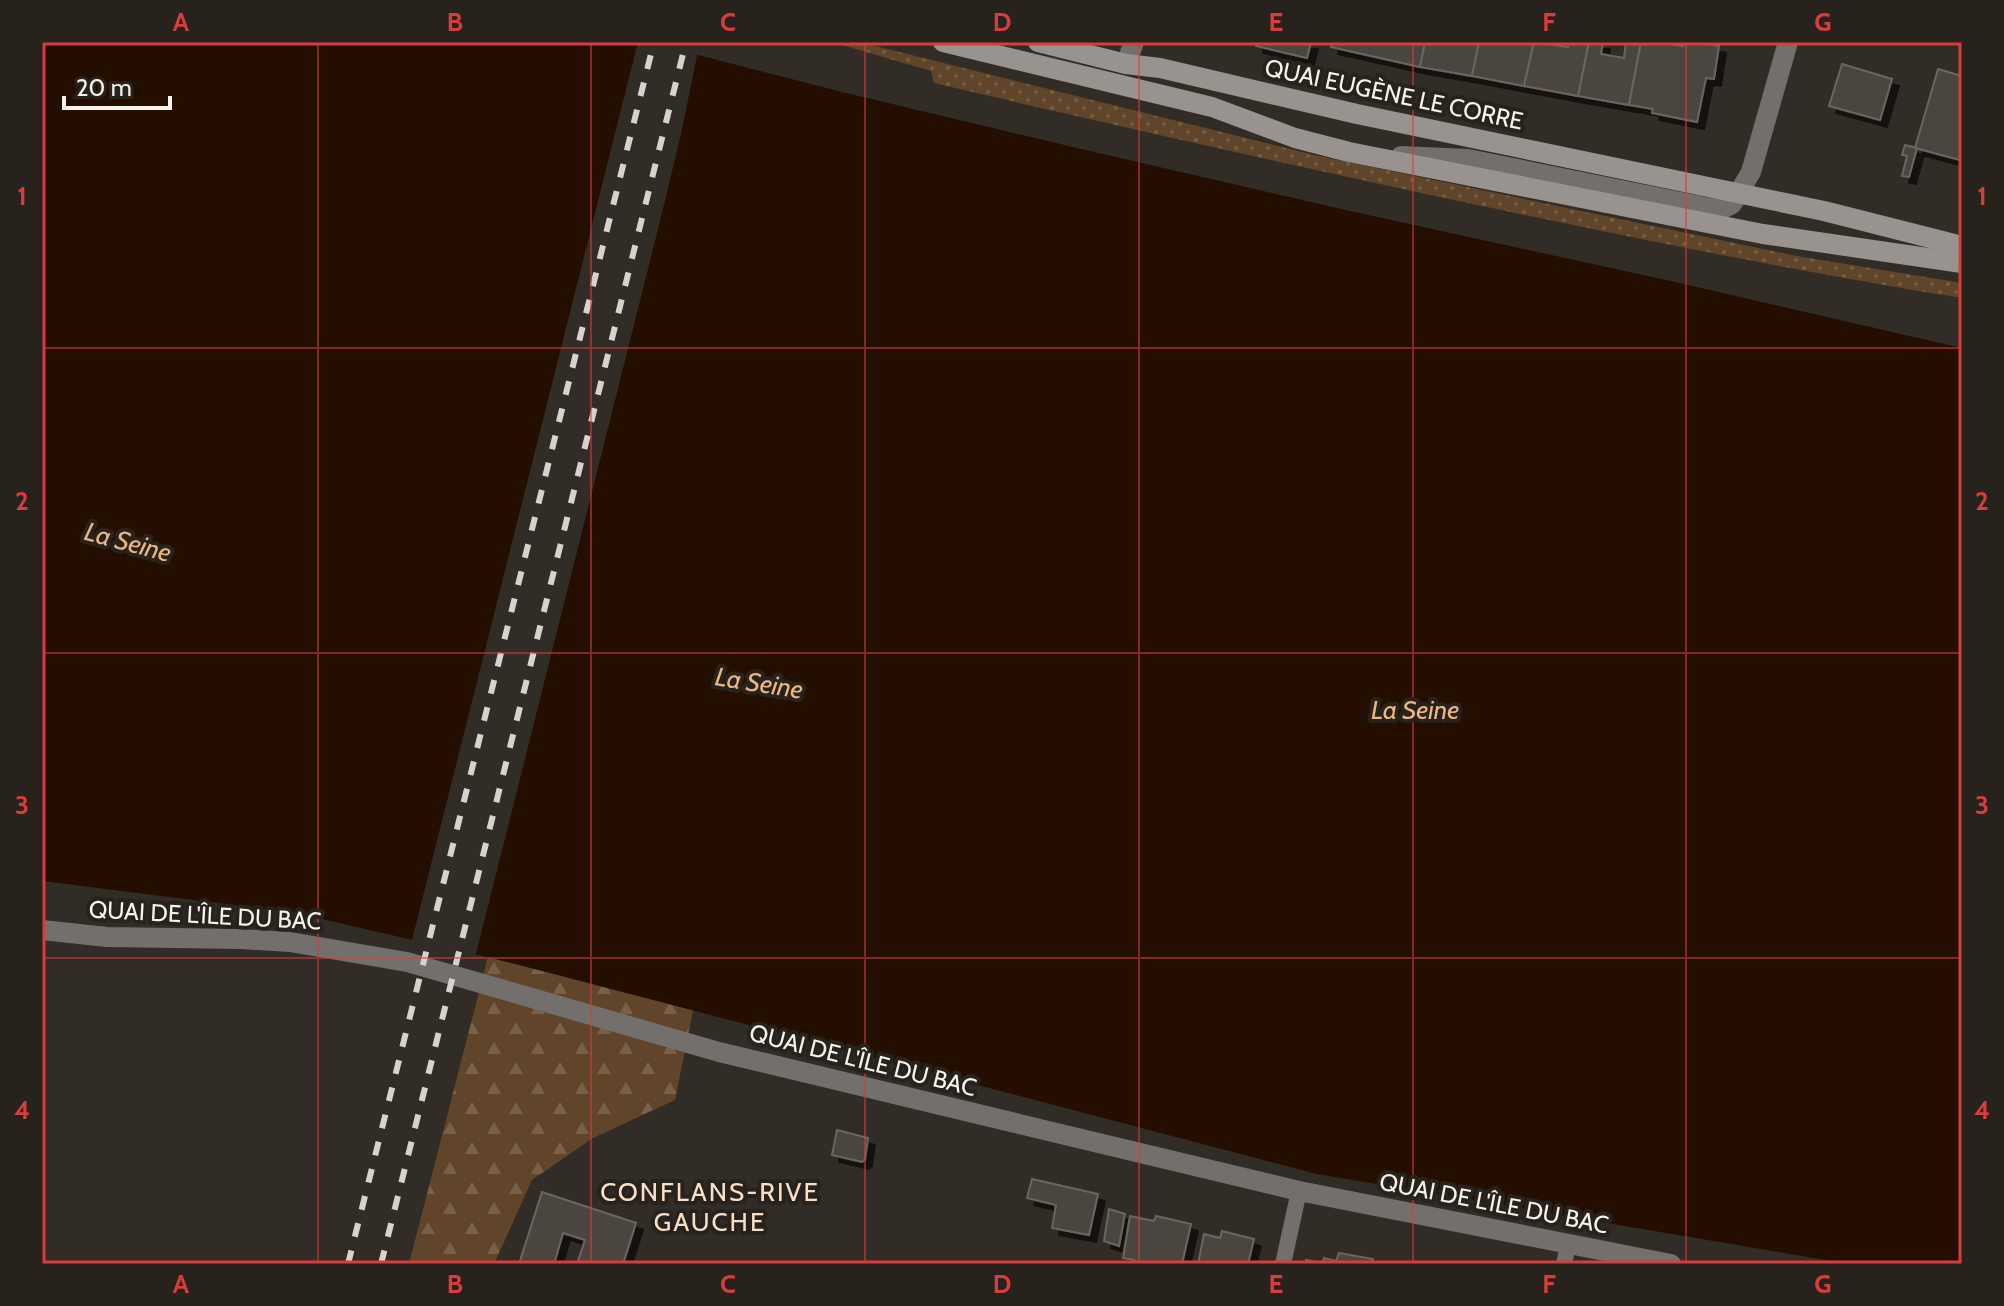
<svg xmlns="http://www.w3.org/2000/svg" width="2004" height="1306" font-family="Cabin,sans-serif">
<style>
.grass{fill:url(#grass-dots)}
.forest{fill:url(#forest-firs)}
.water{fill:#230e00}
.pier{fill:#322c26}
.building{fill:#4c453f;stroke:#6c655e;stroke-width:2;filter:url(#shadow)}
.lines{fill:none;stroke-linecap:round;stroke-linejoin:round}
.lane{stroke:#726f6c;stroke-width:16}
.street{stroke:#726f6c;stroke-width:20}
.secondary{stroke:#99938f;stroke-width:20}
.rail{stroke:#d6d2cd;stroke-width:6;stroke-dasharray:14 14;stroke-linecap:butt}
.grid{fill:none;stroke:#d93c3c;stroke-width:2;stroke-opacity:0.55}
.labels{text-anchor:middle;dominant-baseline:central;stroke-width:8;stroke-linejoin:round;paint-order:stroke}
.street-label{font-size:24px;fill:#f6f2ee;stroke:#28221c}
.water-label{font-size:26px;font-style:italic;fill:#ecb681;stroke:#28221c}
.neighbourhood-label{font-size:26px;letter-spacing:2px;fill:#f7dfc8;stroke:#28221c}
.neatline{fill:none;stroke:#d93c3c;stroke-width:3}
.grid-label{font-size:26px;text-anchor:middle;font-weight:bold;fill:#d93c3c}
</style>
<defs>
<pattern id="grass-dots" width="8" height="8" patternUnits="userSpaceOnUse" patternTransform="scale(2)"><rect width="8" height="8" fill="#61452a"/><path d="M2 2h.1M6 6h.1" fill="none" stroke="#786049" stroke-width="1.8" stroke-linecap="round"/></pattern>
<pattern id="forest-firs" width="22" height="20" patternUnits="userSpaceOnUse" patternTransform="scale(2)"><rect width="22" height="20" fill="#61452a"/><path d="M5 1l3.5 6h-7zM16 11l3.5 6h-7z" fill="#786049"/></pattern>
<filter id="shadow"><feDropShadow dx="7" dy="7" stdDeviation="0" flood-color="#0009"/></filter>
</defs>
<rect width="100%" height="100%" fill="#322c26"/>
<path class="grass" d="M832,42H859L1314,155L1797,256L1962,283V298C1793,271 1625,236 1458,201C1283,163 1108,124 934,83L931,71Z"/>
<path class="forest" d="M488,957L693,1010L675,1100L593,1138L532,1180L494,1264H409Z"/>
<path class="water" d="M42,42H648L842,92L1077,148L1350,211L1675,282L1962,348V1264H1849L1317,1174L516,964L296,913L42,881Z"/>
<path class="pier" d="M638,42H664L698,51L681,134L660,221L475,958L411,944Z"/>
<g class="building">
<path d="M1257,42H1311L1307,58L1256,46Z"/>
<path d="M1332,42H1425L1420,67L1331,47Z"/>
<path d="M1425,42H1479L1472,76L1420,67Z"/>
<path d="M1479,42H1534L1524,86L1472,76Z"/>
<path d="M1534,42L1568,47L1569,42H1589L1578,96L1524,86Z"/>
<path d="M1589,42H1603L1601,54L1624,58L1626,42H1641L1629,105L1578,96Z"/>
<path d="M1641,42H1661L1683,46V42H1698L1719,46L1714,79L1706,78L1697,122L1652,113L1653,109L1629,105Z"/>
<path d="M1842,64L1892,79L1880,120L1829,106Z"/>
<path d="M1938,69L1962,76V153L1960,160L1915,148Z"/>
<path d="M1905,145L1917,148L1909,177L1902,176L1907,156L1902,155Z"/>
<path d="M837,1130L868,1138L865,1159L862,1162L832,1155Z"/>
<path d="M1032,1179L1098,1194L1089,1235L1052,1228L1056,1205L1027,1198Z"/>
<path d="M542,1192L636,1223L623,1264H577L585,1240L563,1233L554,1264H519Z"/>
<path d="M1109,1209L1125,1214L1119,1246L1104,1241Z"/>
<path d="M1130,1216L1154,1221L1156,1216L1191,1224L1182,1264H1136L1134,1260L1123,1258Z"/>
<path d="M1222,1231L1254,1239L1248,1264H1198L1204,1234L1220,1238Z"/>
<path d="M1339,1253L1373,1259L1372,1264H1305L1306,1260L1322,1263L1324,1258L1336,1261Z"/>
</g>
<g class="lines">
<g class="lane">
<path d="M1283,1264L1299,1191"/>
<path d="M1564,1264L1568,1245"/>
</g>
<g class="street">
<path d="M1126,64L1134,42"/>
<path d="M1401,156L1468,159L1710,208L1722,209L1732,204L1751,172L1788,42"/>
<path d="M42,930L107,937L240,939L290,942L407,962L719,1052L1299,1191L1671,1264"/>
</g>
<g class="secondary">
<path d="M943,42L1212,107L1295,138L1349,152L1763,234L1962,263"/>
<path d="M1038,42L1126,64L1160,68L1357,114L1824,211L1962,246"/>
</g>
<g class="rail">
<path d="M348,1264L654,42"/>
<path d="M381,1264L686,42"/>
</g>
</g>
<path class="grid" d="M318,42V1264M591,42V1264M865,42V1264M1139,42V1264M1413,42V1264M1686,42V1264M42,348H1962M42,653H1962M42,958H1962"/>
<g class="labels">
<g class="street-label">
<text transform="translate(1394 94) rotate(12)">QUAI EUGÈNE LE CORRE</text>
<text transform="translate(205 915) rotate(3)">QUAI DE L'ÎLE DU BAC</text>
<text transform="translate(863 1060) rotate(14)">QUAI DE L'ÎLE DU BAC</text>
<text transform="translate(1494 1203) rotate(11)">QUAI DE L'ÎLE DU BAC</text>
</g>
<g class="water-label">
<text transform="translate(128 542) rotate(15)">La Seine</text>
<text transform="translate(759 683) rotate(9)">La Seine</text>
<text x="1415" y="710">La Seine</text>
</g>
<g class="neighbourhood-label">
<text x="710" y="1192">CONFLANS-RIVE<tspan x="710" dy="30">GAUCHE</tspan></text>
</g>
</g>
<rect width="2004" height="1306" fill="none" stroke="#28221c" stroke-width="88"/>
<path d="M64 96v12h106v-12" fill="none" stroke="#f6f2ee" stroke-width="4"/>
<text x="76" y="96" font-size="24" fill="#f6f2ee" stroke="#28221c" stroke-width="6" paint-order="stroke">20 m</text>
<rect x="44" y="44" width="1916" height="1218" class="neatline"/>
<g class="grid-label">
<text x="181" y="31">A</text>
<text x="455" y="31">B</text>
<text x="728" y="31">C</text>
<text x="1002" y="31">D</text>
<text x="1276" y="31">E</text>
<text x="1549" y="31">F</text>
<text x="1823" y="31">G</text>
<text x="22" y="205">1</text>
<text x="1982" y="205">1</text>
<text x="22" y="510">2</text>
<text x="1982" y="510">2</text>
<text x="22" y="814">3</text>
<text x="1982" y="814">3</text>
<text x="22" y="1119">4</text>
<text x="1982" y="1119">4</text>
<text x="181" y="1293">A</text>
<text x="455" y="1293">B</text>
<text x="728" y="1293">C</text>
<text x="1002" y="1293">D</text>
<text x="1276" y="1293">E</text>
<text x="1549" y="1293">F</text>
<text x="1823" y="1293">G</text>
</g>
</svg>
